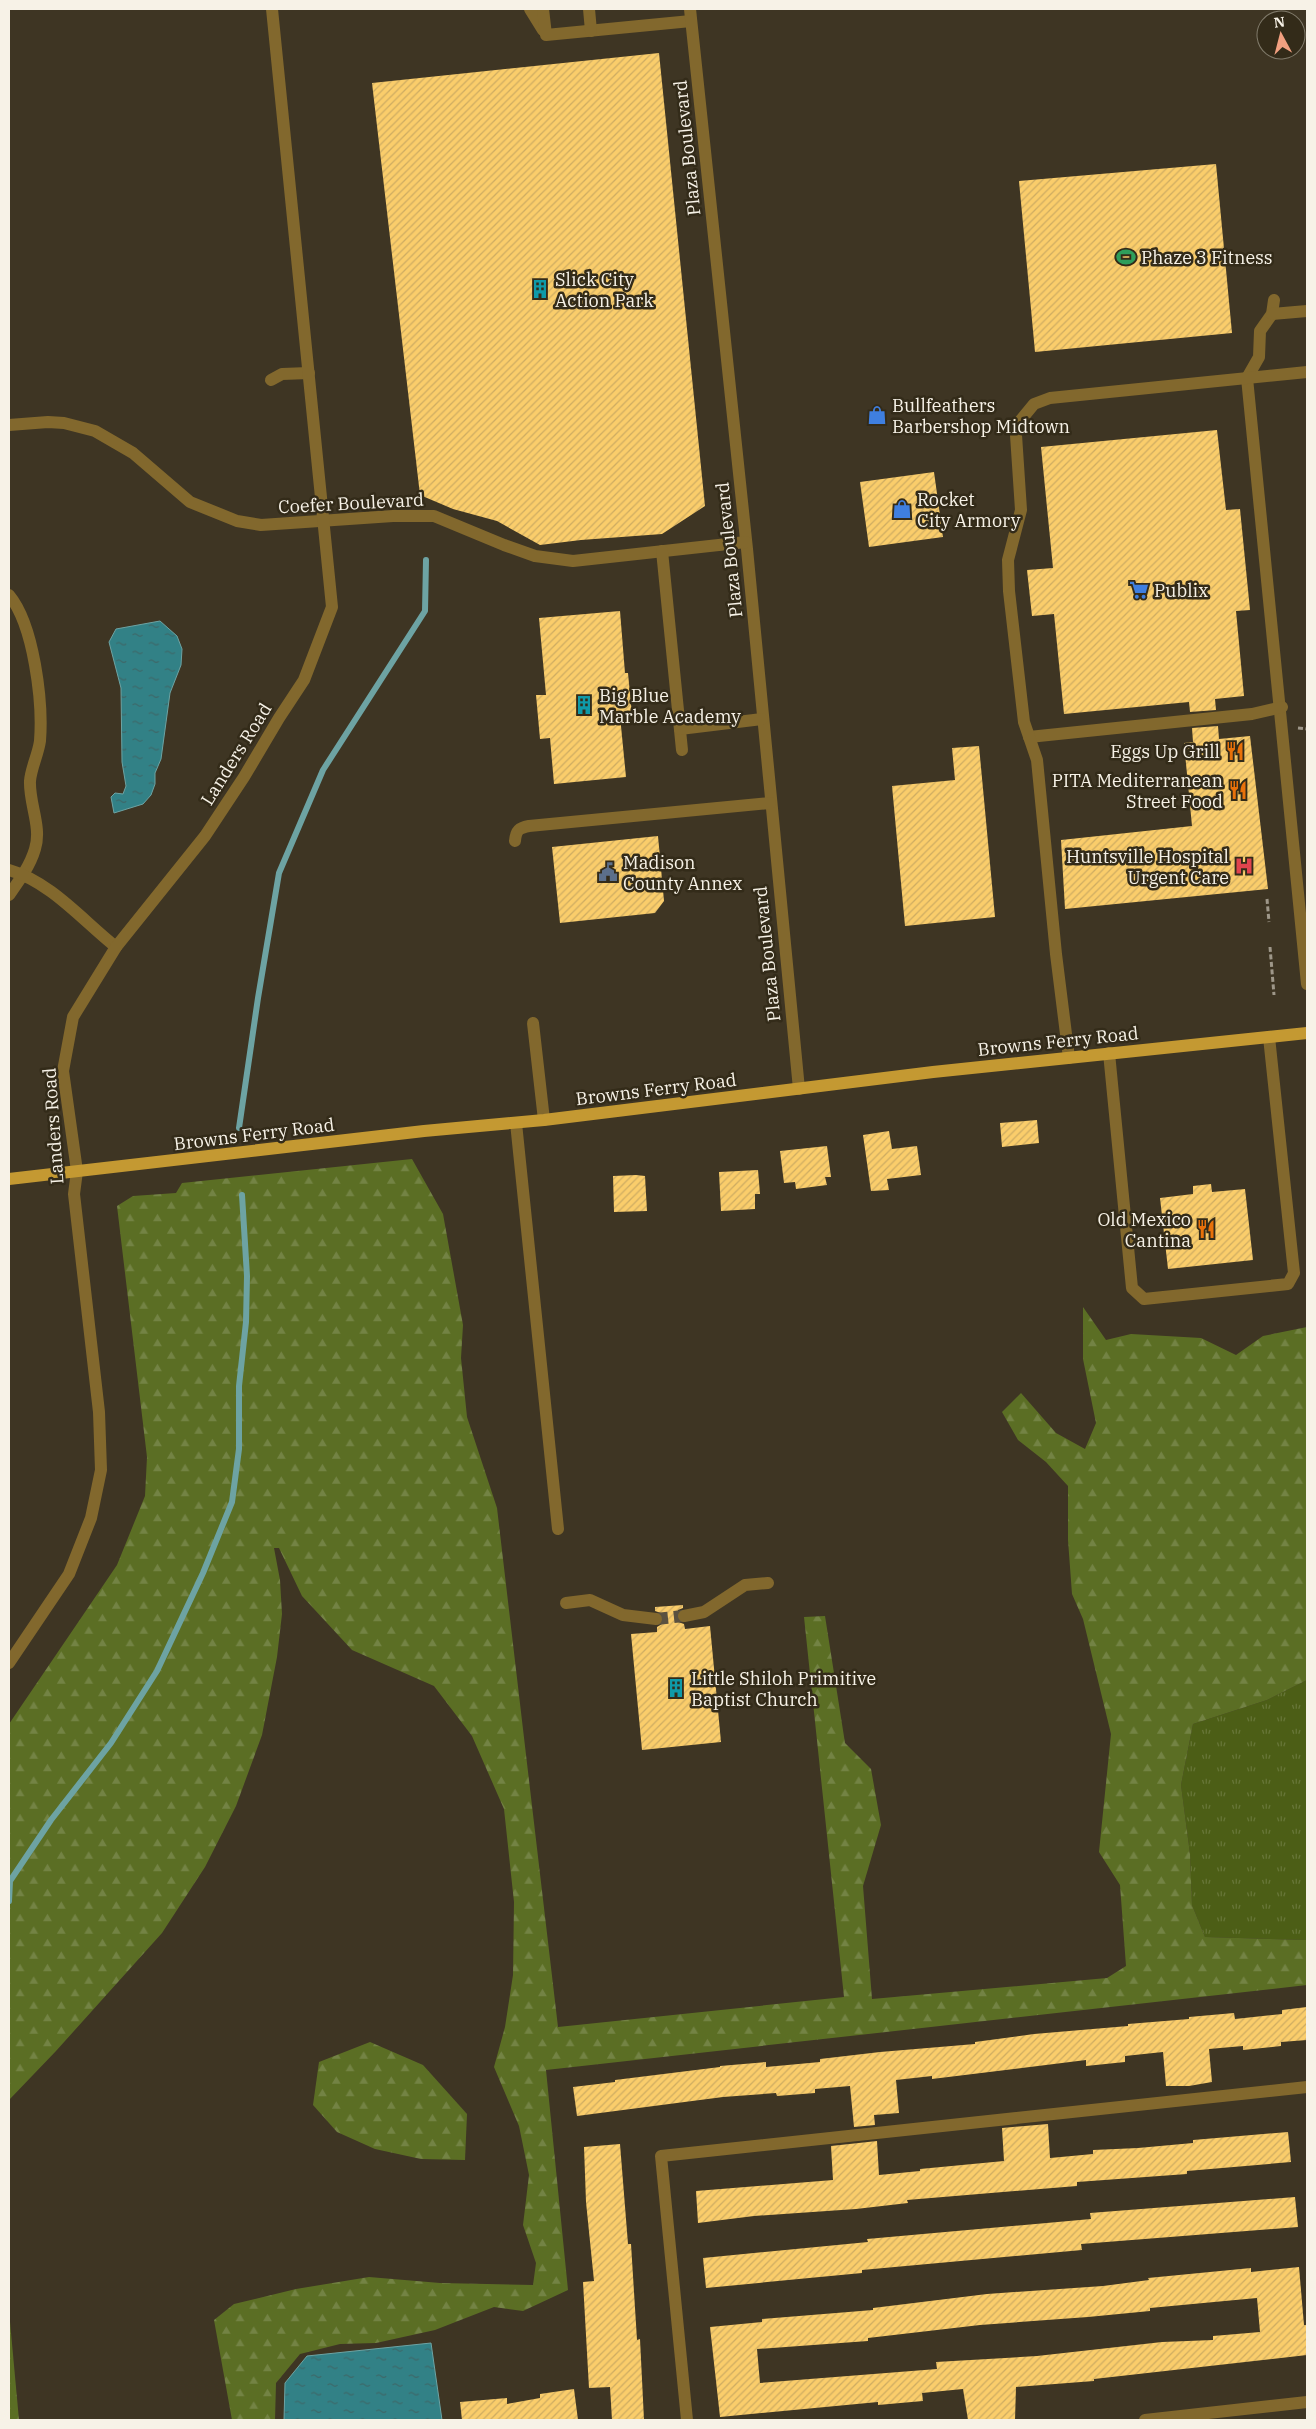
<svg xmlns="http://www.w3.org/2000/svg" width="1316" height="2429" font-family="'IBM Plex Serif',serif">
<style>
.grass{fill:url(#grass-tufts)}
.forest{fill:url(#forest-firs)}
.water{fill:url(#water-ripples);stroke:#6da3a3}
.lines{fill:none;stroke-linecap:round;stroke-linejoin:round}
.stream{stroke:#6da3a3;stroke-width:6}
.building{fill:url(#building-hatch);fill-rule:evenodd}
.minor-tunnel{stroke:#5a5140;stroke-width:12;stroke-dasharray:12 6;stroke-linecap:butt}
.path{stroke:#9e9789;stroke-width:3;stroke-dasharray:5 2.5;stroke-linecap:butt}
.minor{stroke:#82682d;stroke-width:12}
.major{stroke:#c49932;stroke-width:12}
.labels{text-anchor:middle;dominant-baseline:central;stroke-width:5;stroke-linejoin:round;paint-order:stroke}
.street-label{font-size:18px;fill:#f7f2e7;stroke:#332b19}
.poi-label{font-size:18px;fill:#f7f2e7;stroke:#332b19;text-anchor:start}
</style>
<defs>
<pattern id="grass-tufts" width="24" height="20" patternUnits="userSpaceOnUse" patternTransform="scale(1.25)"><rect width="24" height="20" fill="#4c5e16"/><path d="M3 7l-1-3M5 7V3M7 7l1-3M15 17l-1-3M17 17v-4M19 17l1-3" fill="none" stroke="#677638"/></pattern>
<pattern id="forest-firs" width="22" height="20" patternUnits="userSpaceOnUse" patternTransform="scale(1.25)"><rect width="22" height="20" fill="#5b6e24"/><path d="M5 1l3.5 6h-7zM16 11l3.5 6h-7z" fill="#738344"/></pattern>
<pattern id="water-ripples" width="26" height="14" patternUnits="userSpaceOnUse" patternTransform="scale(1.25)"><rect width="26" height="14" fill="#328186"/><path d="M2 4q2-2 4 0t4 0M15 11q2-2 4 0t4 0" fill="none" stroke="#3d6869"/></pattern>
<pattern id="building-hatch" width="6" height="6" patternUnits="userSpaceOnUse" patternTransform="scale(1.25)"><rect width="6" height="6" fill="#facd6b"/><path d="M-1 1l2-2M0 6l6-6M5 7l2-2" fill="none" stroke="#ceac62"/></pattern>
</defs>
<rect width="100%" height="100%" fill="#3e3523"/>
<path class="grass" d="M1307,1680V1940L1205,1937L1192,1905L1190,1854L1181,1785L1193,1724L1267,1700Z"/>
<g class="forest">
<path d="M412,1159L443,1214L463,1325L461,1358L467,1417L497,1508L558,2027L844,1997L804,1617L825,1616L845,1743L871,1769L881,1825L863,1886L872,1999L1107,1978L1126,1966L1120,1885L1099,1852L1111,1734L1083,1619L1072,1594L1068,1540V1486L1046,1462L1018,1440L1002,1412L1021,1393L1056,1433L1085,1449L1096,1423L1083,1359V1307L1106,1340L1131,1334L1201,1338L1236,1355L1263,1336L1307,1327V1680L1267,1700L1193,1724L1181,1785L1190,1854L1192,1905L1205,1937L1307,1940V1985L546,2070L568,2290L523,2311L494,2307L435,2330L376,2343L340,2344L300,2354L276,2383L275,2420H232L214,2320L234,2304L296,2289L369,2277L440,2283L533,2285L536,2263L523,2225L529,2175L519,2126L494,2067L505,2027L513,1975L514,1902L504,1809L472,1736L434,1686L352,1650L302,1596L279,1548H274L280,1580L282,1614L277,1657L262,1735L236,1806L205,1867L162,1933L56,2051L9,2100V1724L117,1565L145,1496L147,1457L117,1206L133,1196L176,1193L182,1183Z"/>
<path d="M370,2042L423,2065L467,2114L465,2160L421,2159L375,2149L337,2132L313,2105L319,2062Z"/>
<path d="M9,2311L19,2420H9Z"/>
</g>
<g class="water">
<path d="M160,621L177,636L182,649L181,665L170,693L161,759L155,773V784L151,795L143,804L114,813L111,797L115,793L123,794L126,786L122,762L121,688L109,642L116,629Z"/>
<path d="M431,2343L442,2420H284L285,2383L307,2356Z"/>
</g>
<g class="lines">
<g class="stream">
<path d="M239,1128L258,998L279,873L323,770L425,611L426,560"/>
<path d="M9,1901L10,1881L51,1820L111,1743L157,1671L203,1573L232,1502L239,1449V1386L246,1322L247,1276L242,1195"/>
</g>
</g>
<g class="building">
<path d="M659,53L705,506L662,534L581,540L540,545L497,521L453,509L420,495L372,83Z"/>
<path d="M1216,164L1232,333L1035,352L1019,181Z"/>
<path d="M1217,430L1226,510L1240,509L1250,610L1236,611L1244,696L1215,699L1216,710L1190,712L1189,702L1064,714L1054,614L1032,616L1027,570L1053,568L1041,447Z"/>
<path d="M934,472L943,537L869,547L860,482Z"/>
<path d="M620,611L625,673H628L632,715L620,716L626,777L554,784L550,738L540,739L536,695H546L539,618Z"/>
<path d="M1218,726L1219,739L1250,736L1268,889L1065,909L1061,840L1192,826L1184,743L1193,742L1192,728Z"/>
<path d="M979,746L995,917L905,926L892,786L955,780L952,748Z"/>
<path d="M658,836L664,901L655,913L560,923L552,847Z"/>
<path d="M1037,1120L1039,1143L1002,1147L1000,1123Z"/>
<path d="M889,1131L892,1149L917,1146L921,1175L887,1179L889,1190L871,1191L863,1135Z"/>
<path d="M827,1146L831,1177H825L827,1185L796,1189L795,1182L784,1183L780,1151Z"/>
<path d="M758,1170L760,1194H755V1209L721,1211L719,1172Z"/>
<path d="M636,1175L645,1176L647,1211L614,1212L613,1176Z"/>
<path d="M1211,1184L1212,1192L1245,1189L1253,1260L1168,1269L1160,1198L1193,1194V1186Z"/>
<path d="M683,1605V1608L678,1610L676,1617L678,1622L684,1624L685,1629L710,1626L721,1742L642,1750L631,1634L657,1632V1627L662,1624L664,1619L661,1613L655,1611V1607Z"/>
<path d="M1307,2007V2040L1281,2042V2046L1243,2050V2046L1209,2049L1212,2082L1189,2086H1166L1163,2052L1125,2056V2062L1086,2066V2060L932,2079V2076L896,2080L899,2113L874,2115L875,2125L854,2127L850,2086L815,2089V2093L777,2096L776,2093L723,2097L577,2116L573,2087L615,2082V2080L720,2067V2066L766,2062V2067L820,2062V2059L880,2052L975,2044V2042L1034,2034L1128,2026V2024L1189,2019V2017L1234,2013L1235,2019L1282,2014V2010Z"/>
<path d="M1048,2124L1050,2158L1093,2154V2150L1138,2148L1193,2143V2140L1288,2132L1291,2162L1187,2171V2174L1077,2182V2186L907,2200L908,2203L856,2209L754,2216L698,2223L696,2191L833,2180L831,2146L877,2141L879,2175L920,2171V2169L1004,2161L1002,2128Z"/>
<path d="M620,2144L628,2244H631L637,2340L640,2339L644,2420H612L610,2387L589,2388L583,2282L594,2281L586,2202L584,2147Z"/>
<path d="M1295,2197L1298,2227L1081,2244L1082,2250L862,2270V2273L706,2288L703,2258L868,2242L867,2239L1091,2219L1090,2213Z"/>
<path d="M1299,2267L1304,2325H1307V2355L1094,2379V2381L1016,2387L1015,2420H968L963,2389L922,2393L923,2401L878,2405V2402L720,2417L710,2327L762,2322V2319L873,2310V2308L987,2294L1103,2286L1149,2280L1148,2278L1251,2268V2272ZM1257,2298L1260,2332L1213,2336V2340L1162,2342L1037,2356L936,2362L937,2369L760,2383L757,2349L868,2341V2338L980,2325L1088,2317L1150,2311V2308Z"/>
<path d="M574,2389L578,2420H462L460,2402L507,2398V2404L540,2398V2394Z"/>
</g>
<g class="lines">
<path class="minor-tunnel" d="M656,1619L684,1616"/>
<g class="path">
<path d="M1298,728L1307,729"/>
<path d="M1267,899L1269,922"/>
<path d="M1270,947L1274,995"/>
</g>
<g class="minor">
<path d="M530,9L543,30"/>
<path d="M543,9L546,35L691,21"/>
<path d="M589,9L591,31"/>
<path d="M690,9L747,549L799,1089"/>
<path d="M1274,300L1272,314L1260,331L1259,357L1247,378L1307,984"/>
<path d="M1272,314L1307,311"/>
<path d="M271,380L282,374L309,373"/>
<path d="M9,425L48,422L64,423L95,431L133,453L190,502L237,521L261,525L393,516H434L504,545L535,556L573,561L746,542"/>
<path d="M662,551L682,750"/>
<path d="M9,595C34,625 43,702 40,741C38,755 31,768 30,781C29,804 42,827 35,849C30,866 19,881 9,895"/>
<path d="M680,729L762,719"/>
<path d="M1029,737L1252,714L1282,707"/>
<path d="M515,841C516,830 519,828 529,826L770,803"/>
<path d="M9,870C51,882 83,921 116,947"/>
<path d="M533,1023L544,1120"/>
<path d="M1109,1053L1132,1288L1144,1299L1288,1284L1294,1273L1269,1037"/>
<path d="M1069,1058L1056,954L1037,760L1024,722L1009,591L1008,560L1021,510L1016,435L1020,421L1034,404L1050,398L1307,372"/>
<path d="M516,1123L558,1529"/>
<path d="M566,1603L590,1600L623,1615L656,1619"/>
<path d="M684,1616L704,1612L745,1585L768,1583"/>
<path d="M9,1663L69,1574L91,1518L101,1470L99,1412L74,1194L77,1171L63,1071L73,1017L116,947L205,836L244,777L279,718L304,680L332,607L272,9"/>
<path d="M687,2420L661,2156L1307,2087"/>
<path d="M1145,2420L1307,2402"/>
</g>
<path class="major" d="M9,1179L424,1131L544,1120L933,1072L1307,1033"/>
</g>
<defs>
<g id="stadium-bare" transform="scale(1.5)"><path d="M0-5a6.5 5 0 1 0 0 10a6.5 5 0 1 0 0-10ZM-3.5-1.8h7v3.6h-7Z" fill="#2e9e5b" stroke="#332b19" stroke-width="2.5" paint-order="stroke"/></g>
<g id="building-bare" transform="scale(1.5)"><path d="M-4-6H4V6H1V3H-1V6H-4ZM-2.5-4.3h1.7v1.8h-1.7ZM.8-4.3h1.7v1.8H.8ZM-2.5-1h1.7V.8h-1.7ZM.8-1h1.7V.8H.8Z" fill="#0f9aa8" stroke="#332b19" stroke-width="2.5" paint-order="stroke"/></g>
<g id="shop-bare" transform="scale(1.5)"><path d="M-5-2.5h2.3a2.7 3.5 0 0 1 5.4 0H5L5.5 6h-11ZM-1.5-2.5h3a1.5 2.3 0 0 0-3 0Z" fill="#3f7fe0" stroke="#332b19" stroke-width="2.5" paint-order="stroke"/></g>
<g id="supermarket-bare" transform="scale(1.5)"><path d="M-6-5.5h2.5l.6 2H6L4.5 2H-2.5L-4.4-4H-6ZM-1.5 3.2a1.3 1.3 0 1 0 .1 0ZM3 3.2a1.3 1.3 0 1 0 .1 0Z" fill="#3f7fe0" stroke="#332b19" stroke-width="2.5" paint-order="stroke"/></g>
<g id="restaurant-bare" transform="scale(1.5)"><path d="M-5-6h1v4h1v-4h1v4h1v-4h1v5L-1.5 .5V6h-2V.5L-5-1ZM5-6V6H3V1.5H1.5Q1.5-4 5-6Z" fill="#e8710a" stroke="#332b19" stroke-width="2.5" paint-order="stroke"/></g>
<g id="hospital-bare" transform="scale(1.5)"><path d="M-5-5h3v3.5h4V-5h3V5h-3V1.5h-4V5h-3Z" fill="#e0444e" stroke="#332b19" stroke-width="2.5" paint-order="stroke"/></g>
<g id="civic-bare" transform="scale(1.5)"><path d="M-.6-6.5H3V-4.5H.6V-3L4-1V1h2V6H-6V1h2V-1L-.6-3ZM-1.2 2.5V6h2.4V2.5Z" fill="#5c6f8a" stroke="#332b19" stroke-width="2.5" paint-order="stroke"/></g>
</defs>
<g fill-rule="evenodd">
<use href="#stadium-bare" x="1126" y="257"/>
<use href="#building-bare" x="540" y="289"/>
<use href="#shop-bare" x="877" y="415"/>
<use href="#shop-bare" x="902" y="509"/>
<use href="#supermarket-bare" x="1139" y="590"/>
<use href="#building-bare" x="584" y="705"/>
<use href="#restaurant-bare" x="1235" y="751"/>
<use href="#restaurant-bare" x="1238" y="790"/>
<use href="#hospital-bare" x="1244" y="866"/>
<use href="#civic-bare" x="608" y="872"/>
<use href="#restaurant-bare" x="1206" y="1229"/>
<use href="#building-bare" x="676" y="1688"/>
</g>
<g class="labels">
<g class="street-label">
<text transform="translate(687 148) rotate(-96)">Plaza Boulevard</text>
<text transform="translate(351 503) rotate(-3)">Coefer Boulevard</text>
<text transform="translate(729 550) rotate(-96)">Plaza Boulevard</text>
<text transform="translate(236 754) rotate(-58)">Landers Road</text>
<text transform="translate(767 954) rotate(-96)">Plaza Boulevard</text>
<text transform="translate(1058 1041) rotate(-6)">Browns Ferry Road</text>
<text transform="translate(656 1089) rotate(-7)">Browns Ferry Road</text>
<text transform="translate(53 1126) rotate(-94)">Landers Road</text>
<text transform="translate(254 1134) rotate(-7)">Browns Ferry Road</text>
</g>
<g class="poi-label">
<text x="1141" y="257">Phaze 3 Fitness</text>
<text x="555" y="279">Slick City<tspan x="555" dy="21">Action Park</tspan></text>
<text x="892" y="405">Bullfeathers<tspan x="892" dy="21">Barbershop Midtown</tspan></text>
<text x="917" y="499">Rocket<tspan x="917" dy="21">City Armory</tspan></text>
<text x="1154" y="590">Publix</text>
<text x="599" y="695">Big Blue<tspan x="599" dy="21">Marble Academy</tspan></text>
<text x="1220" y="751" text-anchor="end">Eggs Up Grill</text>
<text x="1223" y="780" text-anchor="end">PITA Mediterranean<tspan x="1223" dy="21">Street Food</tspan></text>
<text x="1229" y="856" text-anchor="end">Huntsville Hospital<tspan x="1229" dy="21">Urgent Care</tspan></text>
<text x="623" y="862">Madison<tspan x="623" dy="21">County Annex</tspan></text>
<text x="1191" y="1219" text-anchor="end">Old Mexico<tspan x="1191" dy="21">Cantina</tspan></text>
<text x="691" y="1678">Little Shiloh Primitive<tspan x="691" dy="21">Baptist Church</tspan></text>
</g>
</g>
<rect width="1316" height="2429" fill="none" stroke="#f7f2e7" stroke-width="20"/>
<g transform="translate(1281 35) rotate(353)"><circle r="24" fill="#332b19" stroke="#817b6b"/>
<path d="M0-4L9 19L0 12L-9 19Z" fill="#f2a080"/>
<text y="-8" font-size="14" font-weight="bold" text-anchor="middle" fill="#f7f2e7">N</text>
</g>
</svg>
